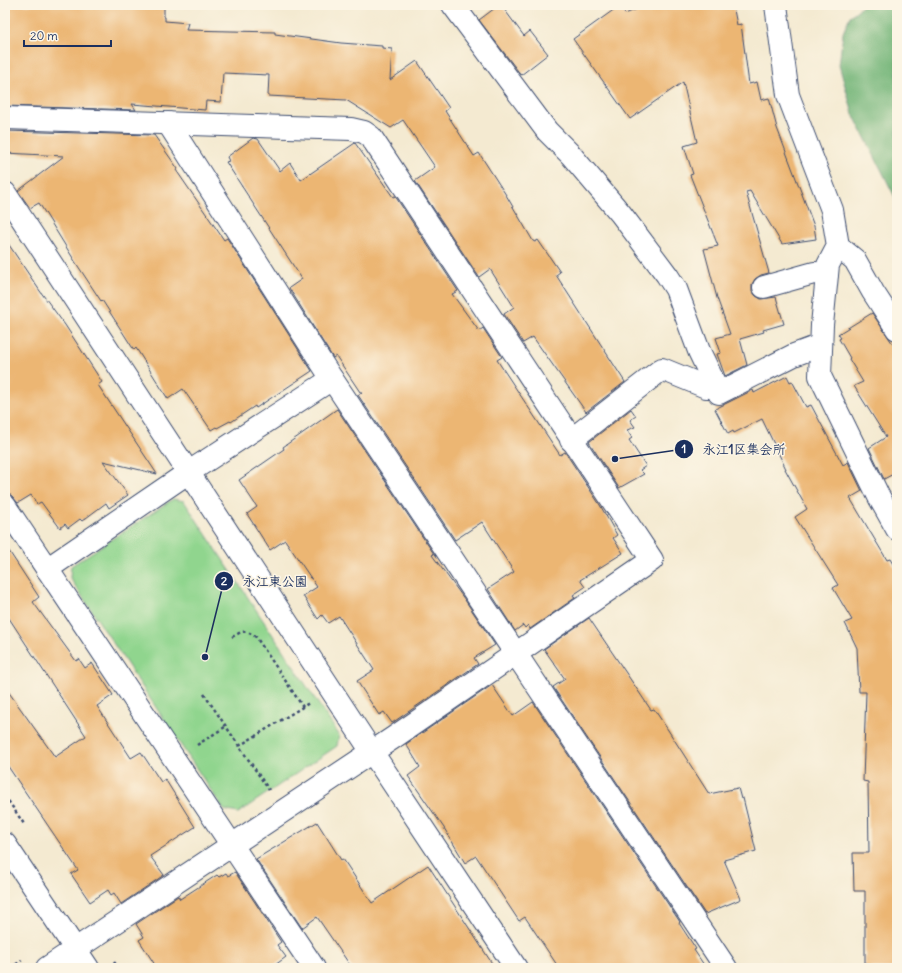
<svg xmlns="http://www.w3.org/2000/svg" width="902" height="973" font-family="Delius,'Klee One',sans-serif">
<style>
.green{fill:#90d58e;stroke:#568276}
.forest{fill:#74b679;stroke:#48726c}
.building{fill:#ecb673}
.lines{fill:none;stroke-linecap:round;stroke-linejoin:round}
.minor-casing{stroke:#3c4b6f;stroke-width:24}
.path{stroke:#3c4b6f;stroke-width:2.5;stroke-dasharray:3 3;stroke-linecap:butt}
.minor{stroke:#fff;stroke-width:22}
.leader{fill:none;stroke:#1b2f5e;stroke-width:1.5}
.callout-dot{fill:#1b2f5e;stroke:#fcf5e5;stroke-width:1.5}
.mark-label{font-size:12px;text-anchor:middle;font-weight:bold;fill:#fff}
.callout-label{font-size:13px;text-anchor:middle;font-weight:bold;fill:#1b2f5e;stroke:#fcf5e5;stroke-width:3;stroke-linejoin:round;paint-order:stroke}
</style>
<rect width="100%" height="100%" fill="#fcf5e5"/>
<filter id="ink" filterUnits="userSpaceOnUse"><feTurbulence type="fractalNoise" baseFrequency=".025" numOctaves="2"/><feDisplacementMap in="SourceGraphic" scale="8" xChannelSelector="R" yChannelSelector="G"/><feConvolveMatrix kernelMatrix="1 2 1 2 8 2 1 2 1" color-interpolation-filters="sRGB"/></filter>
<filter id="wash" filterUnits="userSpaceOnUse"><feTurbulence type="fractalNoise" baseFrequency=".012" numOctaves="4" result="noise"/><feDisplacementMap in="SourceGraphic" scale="16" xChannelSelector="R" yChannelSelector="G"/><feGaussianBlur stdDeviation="0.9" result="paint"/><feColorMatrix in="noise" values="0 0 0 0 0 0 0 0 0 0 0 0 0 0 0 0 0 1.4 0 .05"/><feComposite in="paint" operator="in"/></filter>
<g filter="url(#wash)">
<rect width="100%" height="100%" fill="#f4ead1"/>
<path class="green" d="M173,499L184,501L339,735L337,746L238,813L224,810L70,578L71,566Z"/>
<path class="forest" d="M864,5H897V201L853,114L839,65L843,33L850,16Z"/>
<g id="blocks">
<g class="building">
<path d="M5,5H164V17H165V21L188,23L186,30L275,32V34L341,43L382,46V48L392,49L390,80L417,61L449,108L445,111L474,156L479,153L506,195L533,241L535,242L538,240L560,272L556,275L625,382L586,412L533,337L523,343L504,314L514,307L490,269L479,277L415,181L435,167L403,120L391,128L346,100L268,96L269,75L223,73L221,102L206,101L205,110L132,104L136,110L5,106Z"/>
<path d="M499,5H501L524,36L530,31L548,54L521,75L479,20Z"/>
<path d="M647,5H733L737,25L741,24L749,84L757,82L761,100L769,98L777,128L814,226L816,239L782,244L750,191L746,192L769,273L761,275L755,279L752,284V291L756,296L761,299L776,297L784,324L763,330L764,332L740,339L747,365L725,376L717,354L721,353L716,338L730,334L717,298L704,249L718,246L690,175L693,174L684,146L697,142L683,82L630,119L573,39L619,6L625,14Z"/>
<path d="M5,131L154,135L178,169L176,170L224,240L227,238L312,371L256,408L255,406L231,422L230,421L217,428L216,427L211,430L183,389L168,399L136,348L134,350L102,300L101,301L76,263L39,203L30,208L18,191L64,156L5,153Z"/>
<path d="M253,138L258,139L280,171L290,163L301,180L355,143L393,197L395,196L458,291L452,294L479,331L483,328L502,357L497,360L560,455L565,452L600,505L617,535L613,538L623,553L580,580L585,587L573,595L575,598L530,629L528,625L525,628L523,625L515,631L488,589L514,572L482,522L455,540L358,395L362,392H360L336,356L333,358L289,288L302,279L226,162L229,161L227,157Z"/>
<path d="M5,239L40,291L65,325L102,382L98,385L157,474L103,461L128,495L109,508L106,503L82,521L80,519L68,528L65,524L60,528L41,502L37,504L31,495L18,503L11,495L5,494Z"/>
<path d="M872,313L897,350V472L884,479L869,448L886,437L854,386L863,382L849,359L850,358L839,339L841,338L838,334Z"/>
<path d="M787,376L790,382L792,381L806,407L811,405L843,465L848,462L862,491L850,498L887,560L890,559L897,571V968H865V891H854L853,853H869L868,782L863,781L866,692H859L857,648L845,623L852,620L833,588L838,585L795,517L807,509L785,469H786L762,419L734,433L733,431L728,434L715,409L753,390L754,393Z"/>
<path d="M337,409L434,554L432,555L465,600L495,645L474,658L478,664L392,723L384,712L379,715L357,681L374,670L339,616L328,623L322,615L318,619L303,596L317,587L285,540L270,550L247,514L257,507L239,480L284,449L283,447Z"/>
<path d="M631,409L636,416L630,420L635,427L627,430L632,438L629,440L646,466L640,470L644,474L619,488L589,442Z"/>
<path d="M5,545L39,597L33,602L76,661L79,659L85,668L92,663L113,695L97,706L131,758L141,752L161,782L165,779L195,827L150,856L164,875L121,904L114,893L111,895L108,890L90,902L71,874L78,870L5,762V687L55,757L86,736L5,612Z"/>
<path d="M589,618L651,710L654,709L668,730L709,794L738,788L741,799L743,798L756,851L724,860L741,899L705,914L553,687L565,679L544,649Z"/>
<path d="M492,685L513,716L533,702L680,922L679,923L696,949L694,950L706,968H559L525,917L519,921L476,856L465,863L444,828L408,776L420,767L406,744Z"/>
<path d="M317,822L341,860L343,859L372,903L428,865L495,968H352L317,917L302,928L256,859Z"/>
<path d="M235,872L281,942L277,945L286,957L271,968H157L139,940L144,937L136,924L178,896L180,899L217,875L219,877L226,873L228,876Z"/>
</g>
</g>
</g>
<g filter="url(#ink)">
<use href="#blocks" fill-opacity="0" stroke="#3c4b6f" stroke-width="1"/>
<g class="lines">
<g class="minor-casing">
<g id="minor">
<path d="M453,5L547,131L571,155L621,214L667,275L676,289L699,351L719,393L794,355L821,345"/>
<path d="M776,5L788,95L832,210L838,246L828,265L822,325L820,376L879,497L897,529"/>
<path d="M5,118L351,129L364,132L371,137L652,560L393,738L47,968"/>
<path d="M168,123L332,379L726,968"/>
<path d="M5,193L372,752L516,968"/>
<path d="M838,246L855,260L873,292L897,329"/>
<path d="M764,287L814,273L827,274"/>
<path d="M571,440L662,369L706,387L716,386"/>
<path d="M5,506L314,968"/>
<path d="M47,569L189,472L332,379"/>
<path d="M5,844L88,968"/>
</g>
</g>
<g class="path">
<path d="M232,637C243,631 244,629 256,637L303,707"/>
<path d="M204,694L269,790"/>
<path d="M197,745L225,727"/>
<path d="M239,746L309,703"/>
<path d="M5,796L24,824"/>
<path d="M114,962L118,968"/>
<path d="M11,968L22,960"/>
</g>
<use href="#minor" class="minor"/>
</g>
</g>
<path class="leader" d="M615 459L684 449M205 657L224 581"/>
<g class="callout-dot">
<circle cx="615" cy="459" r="4"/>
<circle cx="205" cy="657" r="4"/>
<circle cx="684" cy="449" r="10"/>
<circle cx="224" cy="581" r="10"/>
</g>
<g class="mark-label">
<text x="684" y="453">1</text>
<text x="224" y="585">2</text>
</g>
<g class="callout-label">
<text x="744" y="454">永江1区集会所</text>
<text x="275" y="586">永江東公園</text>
</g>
<rect width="902" height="973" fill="none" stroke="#fcf5e5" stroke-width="20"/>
<path d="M24 40v6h87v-6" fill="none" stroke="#1b2f5e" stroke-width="2"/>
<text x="30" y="40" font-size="12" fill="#1b2f5e" stroke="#fcf5e5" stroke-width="3" paint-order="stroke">20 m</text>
</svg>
